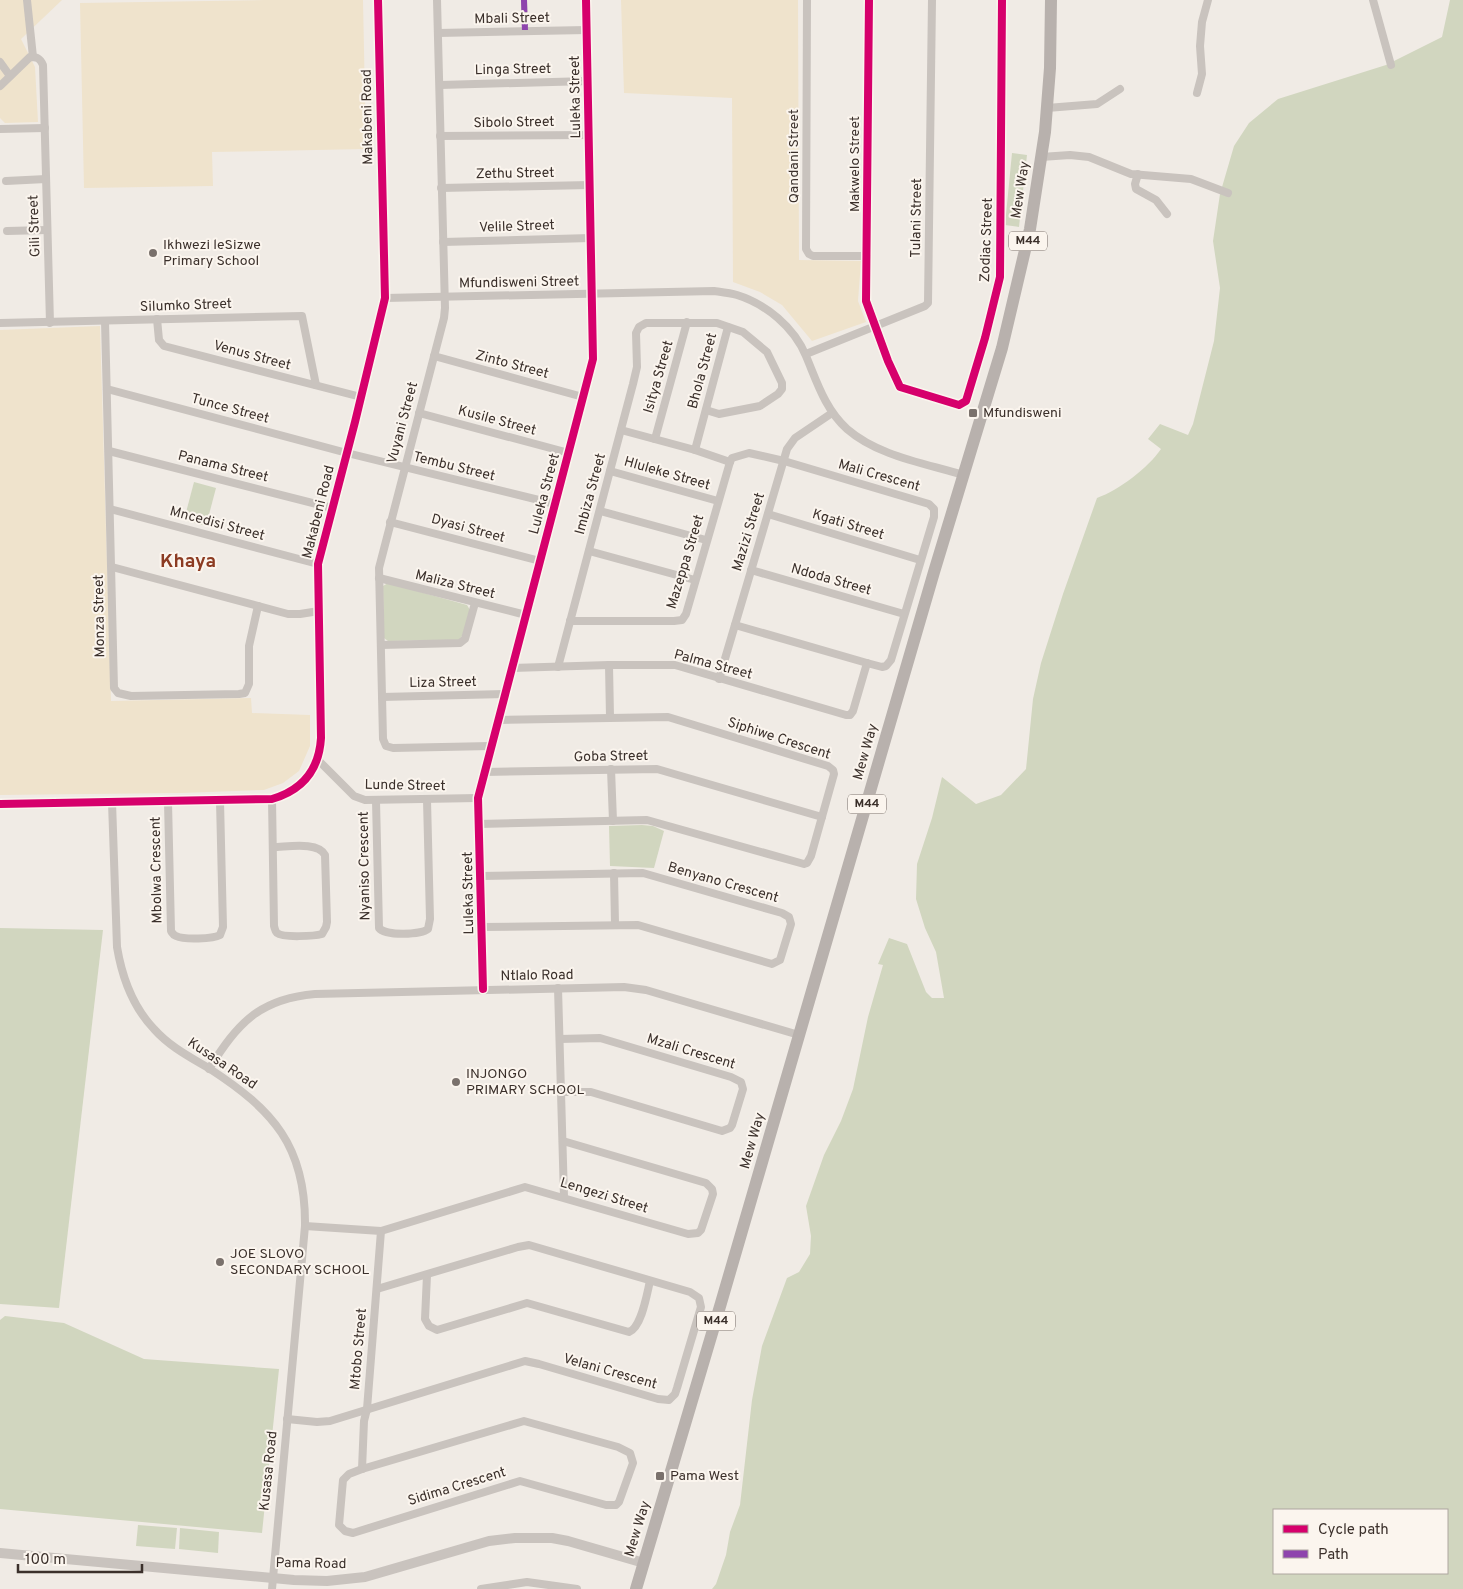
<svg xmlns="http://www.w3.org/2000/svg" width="1463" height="1589" font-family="Overpass,sans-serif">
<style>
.green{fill:#d1d6bf;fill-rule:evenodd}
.sand{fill:#efe3cc}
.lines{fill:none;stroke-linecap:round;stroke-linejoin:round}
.pedestrian{stroke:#c9c3be;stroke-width:6}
.minor{stroke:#c9c3be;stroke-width:8}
.tertiary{stroke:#c9c3be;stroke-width:10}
.primary{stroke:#b8b1ad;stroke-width:12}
.quiet{stroke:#8e44ad;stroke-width:6;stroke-dasharray:12 6;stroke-linecap:butt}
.cycleway-casing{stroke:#fbf5ee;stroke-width:11}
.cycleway{stroke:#d6006c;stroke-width:8}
.poi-dot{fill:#7a716c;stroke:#fbf5ee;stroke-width:2}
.labels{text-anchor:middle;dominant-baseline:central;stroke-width:4;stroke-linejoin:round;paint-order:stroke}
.shield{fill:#fbf5ee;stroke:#756b66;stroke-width:1}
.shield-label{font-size:12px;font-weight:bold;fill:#3b302b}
.street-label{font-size:14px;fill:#3b302b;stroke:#fbf5ee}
.poi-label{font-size:14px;fill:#3b302b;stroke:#fbf5ee;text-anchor:start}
.district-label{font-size:19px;font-weight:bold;fill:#8c3b22;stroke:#fbf5ee}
</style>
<rect width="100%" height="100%" fill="#f0ebe5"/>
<g class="green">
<path d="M1450,0H1463V1589H712L716,1584L726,1555L730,1532L740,1505L752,1400L762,1346L787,1278L799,1272L810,1254L811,1236L806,1206L824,1155L841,1121L853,1089L868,1017L883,965L878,964L889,938L907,944L926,992L932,998H944L936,952L925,928L916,899L917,864L932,818L942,777L976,804L1001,795L1026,769L1033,699L1041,663L1063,594L1097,498C1119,490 1148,468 1161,449L1148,439L1160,424L1188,435L1193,424L1214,341L1220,288L1213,241L1220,194L1234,146L1249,123L1278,99L1386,65L1442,37ZM1274,1510H1447V1573H1274Z"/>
<path d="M1012,153L1027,155L1019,227L1005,225Z"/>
<path d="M194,482L216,488L206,526L184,520Z"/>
<path d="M388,583L467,605L470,610L463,635L459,640L388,641L384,638L383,586Z"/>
<path d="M642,825L653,826L664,831L654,868L610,866L609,826Z"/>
<path d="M0,928L103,930L59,1308L0,1304Z"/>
<path d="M5,1316L64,1323L144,1359L279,1369L262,1533L0,1509V1320Z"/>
<path d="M138,1525L177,1528L175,1549L136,1546Z"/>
<path d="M180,1528L219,1532L218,1553L179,1549Z"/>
</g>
<g class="sand">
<path d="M0,0H62L21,39L35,67L38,122L5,123L0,118Z"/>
<path d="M265,0H363L366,149L212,152L213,186L84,188L80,3Z"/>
<path d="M621,0H798L799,260L861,261L858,301L866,322L812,341L782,305L760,292L733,282L732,98L624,93Z"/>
<path d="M100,326L111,701L251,698L252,713L310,715V746L299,771L283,783L264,790L181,793L0,795V330Z"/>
</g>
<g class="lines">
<path class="pedestrian" d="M524,0L525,31"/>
<g class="minor">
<path d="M27,0L33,57"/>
<path d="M437,0L445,308L444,318L379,568L383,739L386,746L393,748L491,746"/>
<path d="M807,0L806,249L809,254L813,256H867"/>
<path d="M869,0L866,301L888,361L900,387L959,405L966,401L985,338L1000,277L1002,0"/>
<path d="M1373,0L1391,65"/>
<path d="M438,33L587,30"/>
<path d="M0,62L10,76"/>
<path d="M440,85L588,81"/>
<path d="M0,86L30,57C37,57 40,58 43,65L50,323"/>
<path d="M1197,93L1202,74L1200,46L1202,22L1208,0"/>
<path d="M1047,108L1097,104L1120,89"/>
<path d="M0,129L45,128"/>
<path d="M440,136L589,135"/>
<path d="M1041,157L1070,155L1089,157L1131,174L1191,179L1228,193"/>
<path d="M1138,174L1135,184L1136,189L1156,200L1167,214"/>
<path d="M6,181L46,179"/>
<path d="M441,188L590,185"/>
<path d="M7,231L47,230"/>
<path d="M443,242L591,238"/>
<path d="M385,298L714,291C721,292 730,293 737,295C766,304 794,327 806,356C817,382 825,409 847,429C878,456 924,463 963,475"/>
<path d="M157,319L159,340L164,346L361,397"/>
<path d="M105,321L114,688L118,693L131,696L239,694L245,693L249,684V646L258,606"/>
<path d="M0,323L302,316L316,385"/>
<path d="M806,354L925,306L928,303L932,0"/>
<path d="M434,356L583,397"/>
<path d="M107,389L347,453L555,504"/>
<path d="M419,413L569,453"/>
<path d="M621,430L695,450L730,462"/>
<path d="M655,439L687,322"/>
<path d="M695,450L728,327"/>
<path d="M109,451L332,508"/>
<path d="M730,462L732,458L749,453L784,461L929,504L934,509V517L891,660L886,666L882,667L867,663L735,625"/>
<path d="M610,471L718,501"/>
<path d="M110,509L318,564"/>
<path d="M600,511L706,540"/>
<path d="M768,514L920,560"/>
<path d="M390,522L540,561"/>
<path d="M589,551L695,580"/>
<path d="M112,567L288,614H300L319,611"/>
<path d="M751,570L904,614"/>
<path d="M379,578L526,615"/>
<path d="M570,621H674L682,620L686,614L730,462"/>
<path d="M381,645L460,643L465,639L475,603"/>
<path d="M609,665L610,717"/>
<path d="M558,667L633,384L637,367L636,333L639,327L646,323H717L743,332L767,352L782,383V389L778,394L760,406L719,414L706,410"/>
<path d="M512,668L609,665H675L846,715H850L853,711L867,663"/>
<path d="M719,679L787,449L795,438L832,413"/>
<path d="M382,697L505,694"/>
<path d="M318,760L354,796L365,800L478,798"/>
<path d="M611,769L613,821"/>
<path d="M484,772L657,769L822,817"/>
<path d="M272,799L274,926C275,929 275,931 277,933C283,938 315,936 322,934L326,927L327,922L325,855C318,841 287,847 273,847"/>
<path d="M376,801L379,928C385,936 421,935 428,929L430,919L427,800"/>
<path d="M112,802L117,947C122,977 133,1007 154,1029C170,1047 190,1057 210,1069C273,1110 306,1146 305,1226L272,1589"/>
<path d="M168,802L171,931C173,934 173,935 176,936C184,940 213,939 220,935L223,927L220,801"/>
<path d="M0,804L272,799C303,790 319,770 321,738L318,564L355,422L385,298L378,0"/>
<path d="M479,824L647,820L804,864L807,863L811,856L834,774L833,770L828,766L668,717L498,720"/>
<path d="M614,873L615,924"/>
<path d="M481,876L643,873L782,913L789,917L791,924L780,960L772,964L638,925L482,927"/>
<path d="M558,988L564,1197"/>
<path d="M483,989L478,798L593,359L586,0"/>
<path d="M560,1039L600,1038L731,1077L741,1082L743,1089L732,1125L730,1128L722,1131L591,1092H562"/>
<path d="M209,1069C238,1023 259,999 315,994L624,987L646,990L799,1035"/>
<path d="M305,1226L381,1231L525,1187L688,1234L698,1233L701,1230L713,1194L712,1189L706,1183L563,1141"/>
<path d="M427,1275L425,1319L429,1326L437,1330L527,1303L629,1332C642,1327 647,1293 650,1281"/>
<path d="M287,1419L317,1422L330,1421L525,1361L539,1364L658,1399L669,1400L675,1394L677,1388L701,1307L699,1298L690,1292L529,1245L518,1247L377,1289"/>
<path d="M524,1421L618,1447L630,1453L633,1463L619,1502L616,1505H606L520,1481L353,1533L345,1531L339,1525L343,1480L349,1474L362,1469Z"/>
<path d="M362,1469L364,1421L367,1409L381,1231"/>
<path d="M481,1589L527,1582L577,1589"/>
</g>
<path class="tertiary" d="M0,1553L294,1580L327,1581L365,1577L489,1541L515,1538H552L568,1541L644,1563"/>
<path class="primary" d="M636,1589L721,1303L934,572L1002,348L1030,229L1045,132L1050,68L1051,0"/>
<path class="quiet" d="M524,0L525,31"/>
<g class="cycleway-casing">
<g id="cycleway">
<path d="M869,0L866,301L888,361L900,387L959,405L966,401L985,338L1000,277L1002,0"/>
<path d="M0,804L272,799C303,790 319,770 321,738L318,564L355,422L385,298L378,0"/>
<path d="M483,989L478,798L593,359L586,0"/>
</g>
</g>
<use href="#cycleway" class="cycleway"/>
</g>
<g class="poi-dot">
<circle cx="153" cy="253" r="5"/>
<rect x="968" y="408" width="10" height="10" rx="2.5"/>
<circle cx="456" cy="1082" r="5"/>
<circle cx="220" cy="1262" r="5"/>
<rect x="655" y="1471" width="10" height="10" rx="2.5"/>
</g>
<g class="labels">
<g class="shield">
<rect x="1009" y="231.5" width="38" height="19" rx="4"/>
<rect x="848" y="794.5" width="38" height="19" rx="4"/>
<rect x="697" y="1311.5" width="38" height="19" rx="4"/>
</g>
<g class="shield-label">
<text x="1028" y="241">M44</text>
<text x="867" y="804">M44</text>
<text x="716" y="1321">M44</text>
</g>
<g class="street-label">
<text transform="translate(512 19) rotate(-1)">Mbali Street</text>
<text transform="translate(513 70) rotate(-1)">Linga Street</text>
<text transform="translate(576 97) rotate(-91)">Luleka Street</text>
<text transform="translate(368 117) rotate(-91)">Makabeni Road</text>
<text transform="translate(514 123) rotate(-1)">Sibolo Street</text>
<text transform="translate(794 156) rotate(-90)">Qandani Street</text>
<text transform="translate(855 164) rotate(-90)">Makwelo Street</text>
<text transform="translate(515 174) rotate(-1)">Zethu Street</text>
<text transform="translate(1021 190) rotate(-81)">Mew Way</text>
<text transform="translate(917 218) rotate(-89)">Tulani Street</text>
<text transform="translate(35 226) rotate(-92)">Gili Street</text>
<text transform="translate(517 227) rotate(-2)">Velile Street</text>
<text transform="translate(987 240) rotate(-88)">Zodiac Street</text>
<text transform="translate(519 283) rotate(-1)">Mfundisweni Street</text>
<text transform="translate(186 306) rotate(-2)">Silumko Street</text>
<text transform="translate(252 356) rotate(15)">Venus Street</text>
<text transform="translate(512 365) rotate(15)">Zinto Street</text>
<text transform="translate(703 371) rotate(-75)">Bhola Street</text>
<text transform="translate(659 377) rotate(-74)">Isitya Street</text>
<text transform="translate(230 409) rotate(15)">Tunce Street</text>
<text transform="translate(497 421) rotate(15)">Kusile Street</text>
<text transform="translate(403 423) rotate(-75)">Vuyani Street</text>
<text transform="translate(223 467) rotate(14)">Panama Street</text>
<text transform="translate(454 467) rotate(14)">Tembu Street</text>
<text transform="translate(667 474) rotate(16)">Hluleke Street</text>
<text transform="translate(879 476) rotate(16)">Mali Crescent</text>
<text transform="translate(545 494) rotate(-75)">Luleka Street</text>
<text transform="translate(591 494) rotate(-75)">Imbiza Street</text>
<text transform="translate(319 512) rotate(-76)">Makabeni Road</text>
<text transform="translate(217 524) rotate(15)">Mncedisi Street</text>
<text transform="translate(848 525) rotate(17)">Kgati Street</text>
<text transform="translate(468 529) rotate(15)">Dyasi Street</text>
<text transform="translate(749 532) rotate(-73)">Mazizi Street</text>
<text transform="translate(686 562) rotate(-73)">Mazeppa Street</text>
<text transform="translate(831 580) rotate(16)">Ndoda Street</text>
<text transform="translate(455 585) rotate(14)">Maliza Street</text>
<text transform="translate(100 616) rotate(-91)">Monza Street</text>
<text transform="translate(713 665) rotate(15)">Palma Street</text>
<text transform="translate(443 683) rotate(-1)">Liza Street</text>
<text transform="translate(779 739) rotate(18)">Siphiwe Crescent</text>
<text transform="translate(866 752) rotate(-74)">Mew Way</text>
<text transform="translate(611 757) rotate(-1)">Goba Street</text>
<text transform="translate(405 786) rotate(1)">Lunde Street</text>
<text transform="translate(365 866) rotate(-91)">Nyaniso Crescent</text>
<text transform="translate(157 870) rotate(-91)">Mbolwa Crescent</text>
<text transform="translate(723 883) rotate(16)">Benyano Crescent</text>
<text transform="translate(469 893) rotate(-91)">Luleka Street</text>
<text transform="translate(537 976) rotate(-1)">Ntlalo Road</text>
<text transform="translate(691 1052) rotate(17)">Mzali Crescent</text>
<text transform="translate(222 1064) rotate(34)">Kusasa Road</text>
<text transform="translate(753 1141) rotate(-74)">Mew Way</text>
<text transform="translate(604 1196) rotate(17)">Lengezi Street</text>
<text transform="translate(359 1349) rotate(-85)">Mtobo Street</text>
<text transform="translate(610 1372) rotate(16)">Velani Crescent</text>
<text transform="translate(269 1471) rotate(-84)">Kusasa Road</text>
<text transform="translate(457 1487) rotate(-17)">Sidima Crescent</text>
<text transform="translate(638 1529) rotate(-73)">Mew Way</text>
<text transform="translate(311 1564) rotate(1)">Pama Road</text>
</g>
<g class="poi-label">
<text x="163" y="245">Ikhwezi leSizwe<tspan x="163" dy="16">Primary School</tspan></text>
<text x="983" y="413">Mfundisweni</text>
<text x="466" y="1074">INJONGO<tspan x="466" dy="16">PRIMARY SCHOOL</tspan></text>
<text x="230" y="1254">JOE SLOVO<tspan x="230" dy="16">SECONDARY SCHOOL</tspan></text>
<text x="670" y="1476">Pama West</text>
</g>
<g class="district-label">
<text x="188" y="562">Khaya</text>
</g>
</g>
<rect x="1273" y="1509" width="175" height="65" fill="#fbf5ee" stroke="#aea6a0"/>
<rect x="1283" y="1525" width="25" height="8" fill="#d6006c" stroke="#aea6a0"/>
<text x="1318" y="1534" font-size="15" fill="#3b302b">Cycle path</text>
<rect x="1283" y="1550" width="25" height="8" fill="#8e44ad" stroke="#aea6a0"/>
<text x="1318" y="1559" font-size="15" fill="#3b302b">Path</text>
<path d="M18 1564v8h124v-8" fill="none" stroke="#3b302b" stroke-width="2.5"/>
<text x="25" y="1564" font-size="15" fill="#3b302b" stroke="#fbf5ee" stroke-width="4" paint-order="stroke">100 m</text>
</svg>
